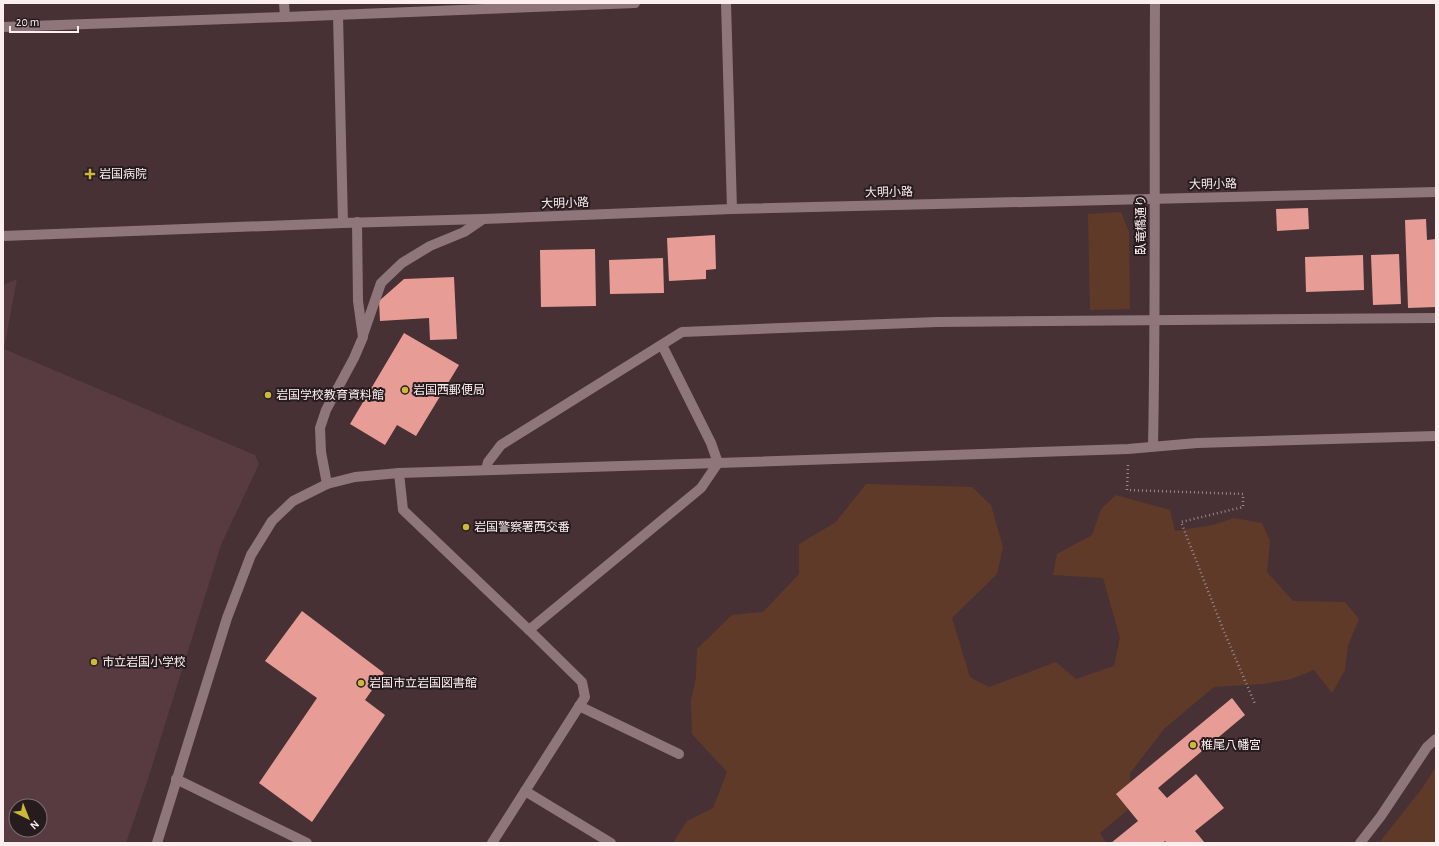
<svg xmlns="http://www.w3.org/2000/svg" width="1439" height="846" font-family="'Alegreya Sans','Noto Sans JP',sans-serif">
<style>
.built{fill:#573b40;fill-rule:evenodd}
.green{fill:#603a29}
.building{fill:#e79d95}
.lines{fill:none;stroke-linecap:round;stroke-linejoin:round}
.path{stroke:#9c898c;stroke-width:2.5;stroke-dasharray:1 3;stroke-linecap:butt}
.minor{stroke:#8f767a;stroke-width:10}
.poi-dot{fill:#ccb939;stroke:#261c1e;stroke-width:1.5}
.labels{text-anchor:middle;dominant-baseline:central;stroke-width:4;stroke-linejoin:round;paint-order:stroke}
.poi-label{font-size:12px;fill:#fcedef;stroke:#261c1e;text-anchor:start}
.street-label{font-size:12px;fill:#fcedef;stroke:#261c1e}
</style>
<rect width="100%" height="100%" fill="#473135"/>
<path class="built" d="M17,279L4,349L255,455L259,464L221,545L148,779L126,843H3V285ZM16,806H40V830H16Z"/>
<g class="green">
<path d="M1121,212L1129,232L1130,309L1090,310L1088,214Z"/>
<path d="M866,484L972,487L991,505L1003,547L997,574L952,618L970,677L989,687L1056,662L1076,679L1114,666L1120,638L1103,578L1053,575L1057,554L1092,535L1101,509L1116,495L1170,510L1175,531L1213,525L1234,518L1262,523L1270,541L1267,572L1293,601L1345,602L1359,619L1348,645L1345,670L1332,693L1314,670L1291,679L1263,684L1214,687L1165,728L1130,773L1131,807L1100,833L1106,843H673L687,821L713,808L727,772L692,734L691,700L696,678L697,649L732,615L763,612L799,574V544L836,522Z"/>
<path d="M1436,767V843H1379L1423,787Z"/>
</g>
<g class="building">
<path d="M1308,208L1309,229L1277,231L1276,209Z"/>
<path d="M1426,219L1427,240L1436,239V307L1408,308L1405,220Z"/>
<path d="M715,235L716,269L706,270V279L669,281L667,238Z"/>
<path d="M595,249L596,306L541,307L540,250Z"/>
<path d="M1399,254L1401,304L1373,305L1371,255Z"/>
<path d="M1363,255L1364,290L1306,292L1305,257Z"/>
<path d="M663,258L664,293L610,294L609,260Z"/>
<path d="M454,277L457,339L430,340L429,318L380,321L379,301L404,279Z"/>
<path d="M404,333L459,365L416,436L397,425L385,445L350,424Z"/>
<path d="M302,611L384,673L365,700L385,715L312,822L259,783L317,698L265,661Z"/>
<path d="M1232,698L1245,715L1158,788L1167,798L1196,774L1224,808L1195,831L1205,843H1167L1165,841L1163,843H1111L1138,821L1116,794Z"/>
</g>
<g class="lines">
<path class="path" d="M1128,465L1127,490L1243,494V507L1181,522L1223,629L1255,704"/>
<g class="minor">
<path d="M284,3L285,17"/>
<path d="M726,3L732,209"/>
<path d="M338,15L343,223"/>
<path d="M3,27L285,17L635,3"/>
<path d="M3,236L343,223L483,219L732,209L1436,192"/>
<path d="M363,335L381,283L402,263L430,246L464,232L483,219"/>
<path d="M1153,446C1156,299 1154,151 1155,3"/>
<path d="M486,470L488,462L501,445L682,332L937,322L1436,318"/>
<path d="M399,473L403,510L529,630L582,682L585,697L492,843"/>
<path d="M327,484L321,452L320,428L326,410L354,358L363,337L358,301L357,222"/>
<path d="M529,630L701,488L718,463L711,443L662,345"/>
<path d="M579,706L679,754"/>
<path d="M176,779L307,843"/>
<path d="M525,791L611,843"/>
<path d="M157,843L227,618L251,555L272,521L293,501L327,484L355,477L399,473L718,463L1128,449L1197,443L1436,436"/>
<path d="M1360,843L1381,816L1427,747L1436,739"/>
</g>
</g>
<g class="poi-dot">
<path d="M88 168h4v4h4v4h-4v4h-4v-4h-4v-4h4z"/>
<circle cx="405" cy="390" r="4"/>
<circle cx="268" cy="395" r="4"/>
<circle cx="466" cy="527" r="4"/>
<circle cx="94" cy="662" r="4"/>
<circle cx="361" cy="683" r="4"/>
<circle cx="1193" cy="745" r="4"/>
</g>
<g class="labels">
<g class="poi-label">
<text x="99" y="174">岩国病院</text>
<text x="413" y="390">岩国西郵便局</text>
<text x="276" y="395">岩国学校教育資料館</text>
<text x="474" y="527">岩国警察署西交番</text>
<text x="102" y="662">市立岩国小学校</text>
<text x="369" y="683">岩国市立岩国図書館</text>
<text x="1201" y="745">椎尾八幡宮</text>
</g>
<g class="street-label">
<text transform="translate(1213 184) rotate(-1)">大明小路</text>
<text transform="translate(889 192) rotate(-1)">大明小路</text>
<text transform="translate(565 203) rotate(-2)">大明小路</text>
<text transform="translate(1141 225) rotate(-90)">臥竜橋通り</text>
</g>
</g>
<rect width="1439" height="846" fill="none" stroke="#fcedef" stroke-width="8"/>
<g transform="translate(28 818) rotate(137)"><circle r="19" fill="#261c1e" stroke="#7c7072"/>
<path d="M0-3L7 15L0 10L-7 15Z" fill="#ccb939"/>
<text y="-6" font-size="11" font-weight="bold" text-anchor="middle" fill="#fcedef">N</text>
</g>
<path d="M10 26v6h68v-6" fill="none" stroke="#fcedef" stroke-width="2"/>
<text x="16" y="26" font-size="12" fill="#fcedef" stroke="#261c1e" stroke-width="3" paint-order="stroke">20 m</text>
</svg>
